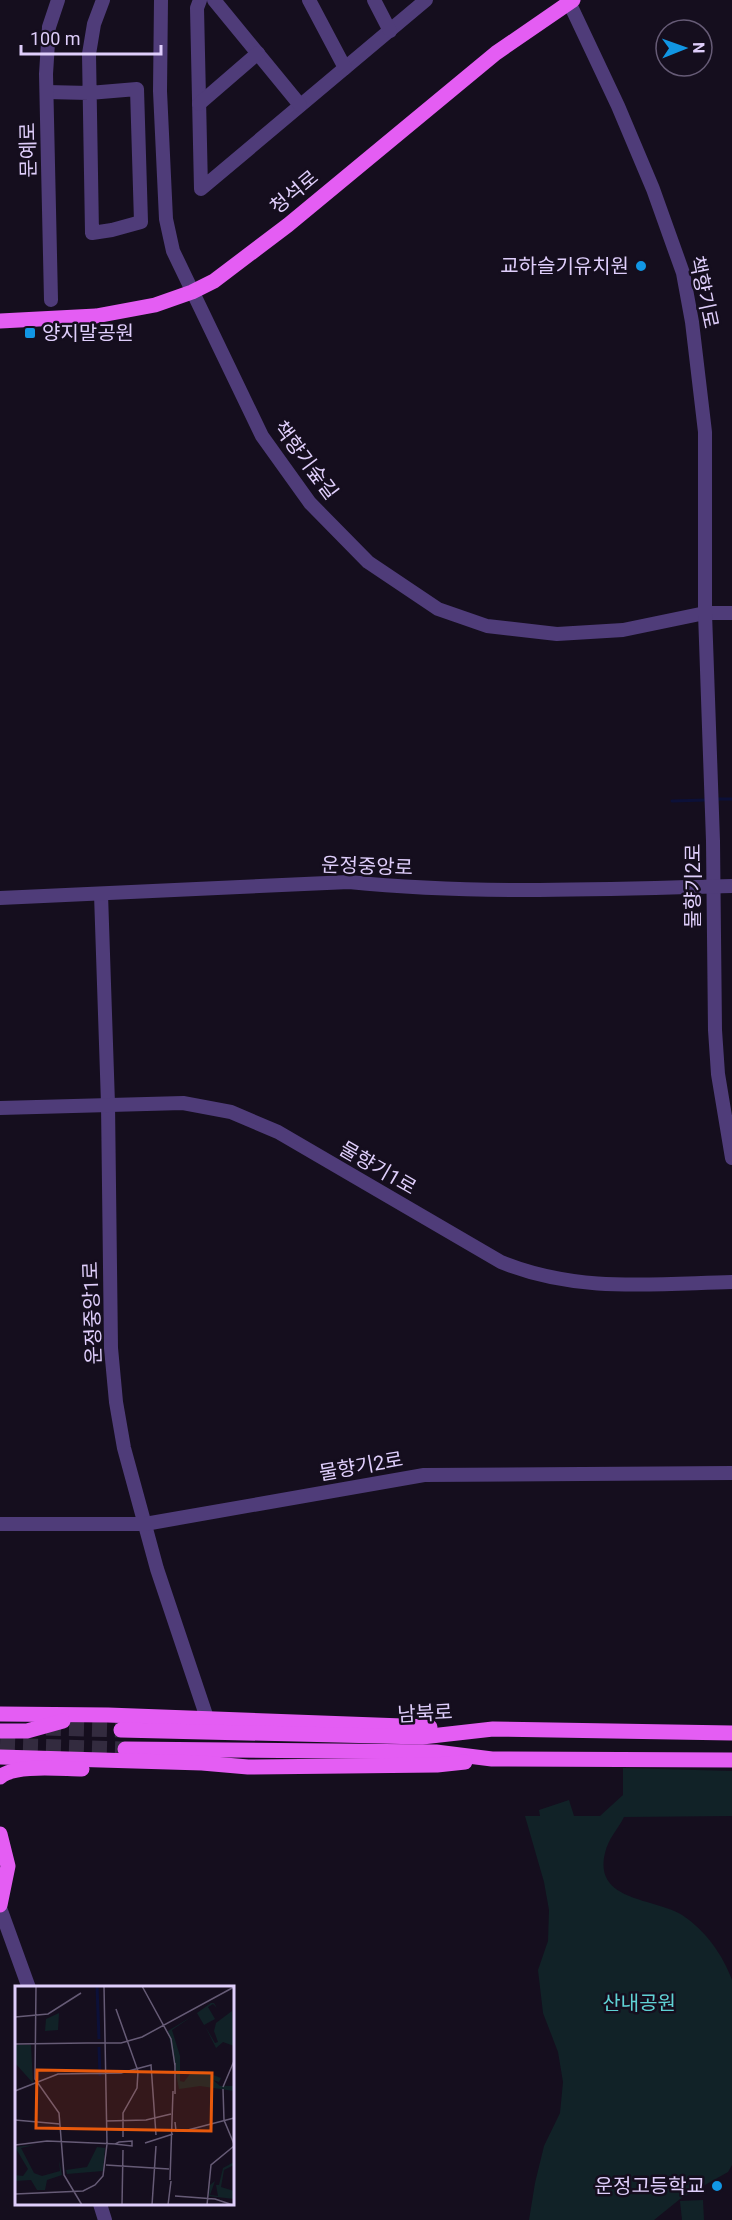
<svg xmlns="http://www.w3.org/2000/svg" width="732" height="2220" font-family="Roboto,'Noto Sans KR',sans-serif">
<style>
.green{fill:#112227}
.lines{fill:none;stroke-linecap:round;stroke-linejoin:round}
.stream{stroke:#0c1038;stroke-width:3}
.major-tunnel{stroke:#332b3f;stroke-width:15;stroke-dasharray:15 8;stroke-linecap:butt}
.minor{stroke:#4f3c79;stroke-width:14}
.major{stroke:#e45df3;stroke-width:15}
.poi-dot{fill:#1196e4;stroke:#150e1e;stroke-width:2}
.labels{text-anchor:middle;dominant-baseline:central;stroke-width:5;stroke-linejoin:round;paint-order:stroke}
.street-label{font-size:20px;fill:#dfcefb;stroke:#150e1e}
.poi-label{font-size:20px;fill:#dfcefb;stroke:#150e1e;text-anchor:end}
.park-label{font-size:20px;fill:#60d2d5;stroke:#150e1e}
.inset-river{fill:none;stroke:#0c1038;stroke-width:3}
.inset-road{fill:none;stroke:#665b76;stroke-width:1.5}
.view{fill:#e8590c;fill-opacity:0.15;stroke:#e8590c;stroke-width:3}
.inset-edge{fill:none;stroke:#dfcefb;stroke-width:3}
</style>
<rect width="100%" height="100%" fill="#150e1e"/>
<g class="green">
<path d="M623,1768L732,1771V1816L624,1817C618,1829 608,1839 605,1853C593,1902 655,1898 682,1915C705,1930 723,1955 732,1980V2165L728,2172L680,2199L654,2220H529L535,2183L544,2146L560,2113L563,2082L558,2052L543,2013L538,1970L548,1941L549,1910L544,1882L525,1816H540L539,1810L569,1800L574,1816H600L623,1795Z"/>
<path d="M703,2200L704,2220H682L680,2201Z"/>
</g>
<g class="lines">
<g class="stream">
<path d="M716,799H732"/>
<path d="M672,801L706,800"/>
</g>
<g class="major-tunnel">
<path d="M46,1728L121,1730"/>
<path d="M0,1745L125,1749"/>
</g>
<g class="minor">
<path d="M161,0L160,91L166,219L173,251L262,436L310,503L368,562L438,609L487,626L557,634L623,630L705,613H732"/>
<path d="M200,0L197,8L201,189L426,0"/>
<path d="M214,0L300,105"/>
<path d="M309,0L345,68"/>
<path d="M374,0L390,31"/>
<path d="M568,0L618,106L653,189L683,273L692,322L705,432V613L713,841L715,1030L718,1074L732,1158"/>
<path d="M47,92L89,93L137,89L141,222L112,230L92,233L89,54L94,24L103,0"/>
<path d="M199,104L258,53"/>
<path d="M51,300L46,74L49,27L58,0"/>
<path d="M101,894L108,1104L111,1348L116,1402L124,1448L157,1569L207,1718"/>
<path d="M0,898L349,882C476,895 604,889 732,886"/>
<path d="M0,1108L183,1103L231,1112L278,1132L501,1262C577,1293 652,1284 732,1282"/>
<path d="M0,1524H145L424,1475L732,1473"/>
<path d="M0,1908L29,1988"/>
<path d="M100,2204L105,2220"/>
</g>
<g class="major">
<path d="M0,321L96,316L155,305L192,292L214,281L288,225L496,53L573,0"/>
<path d="M0,1714L108,1715L430,1727"/>
<path d="M121,1730L422,1737L493,1729L732,1733"/>
<path d="M0,1731H27L63,1721"/>
<path d="M125,1749L436,1752L492,1759L732,1760"/>
<path d="M0,1757L202,1763L248,1767L437,1765L465,1762"/>
<path d="M0,1777C15,1764 61,1769 82,1769"/>
<path d="M0,1834L8,1866L0,1905"/>
</g>
</g>
<g class="poi-dot">
<circle cx="641" cy="266" r="6"/>
<rect x="24" y="327" width="12" height="12" rx="3"/>
<circle cx="717" cy="2186" r="6"/>
</g>
<g class="labels">
<g class="street-label">
<text transform="translate(28 150) rotate(-91)">문예로</text>
<text transform="translate(294 192) rotate(-40)">청석로</text>
<text transform="translate(704 292) rotate(78)">책향기로</text>
<text transform="translate(306 460) rotate(53)">책향기숲길</text>
<text transform="translate(367 866) rotate(2)">운정중앙로</text>
<text transform="translate(693 886) rotate(-90)">물향기2로</text>
<text transform="translate(378 1168) rotate(30)">물향기1로</text>
<text transform="translate(92 1313) rotate(-92)">운정중앙1로</text>
<text transform="translate(361 1466) rotate(-10)">물향기2로</text>
<text transform="translate(425 1713) rotate(-3)">남북로</text>
</g>
<g class="poi-label">
<text x="629" y="266">교하슬기유치원</text>
<text x="42" y="333" text-anchor="start">양지말공원</text>
<text x="705" y="2186">운정고등학교</text>
</g>
<g class="park-label">
<text x="639" y="2003">산내공원</text>
</g>
</g>
<g transform="translate(15 1986)">
<rect width="219" height="219" fill="#150e1e"/>
<path d="M196,17H199L202,22L198,18L193,21L200,33L189,39L182,27ZM217,25L219,60L208,56L201,62L190,40L200,57L203,56L199,45L201,37ZM44,27L43,44L30,45L31,33ZM179,29L157,44L165,70V95L169,96L175,88L188,85L206,92L204,96L198,94L205,100H219V105L185,100L164,103L153,45ZM0,59H16L18,97L0,77ZM19,159L6,162L19,187L27,190L45,185L44,174L47,189L32,194L30,204H22L16,194L0,195V189L8,190L13,183L0,161ZM82,161L90,162L88,185L52,188L51,184L72,181ZM219,176V179L209,184L206,201L219,205V213L194,210L195,199L200,195L195,209L203,210L201,199H204L208,182Z" fill="#112227"/>
<path class="inset-river" d="M82,0L84,53M84,61L85,90"/>
<path class="inset-road" d="M21,0L20,93L44,127L49,189L67,219M127,0L156,53L160,80M101,23L123,85L122,102L108,127V151M0,31L33,28L66,7M72,57H106L127,51L219,1M0,58L72,57M208,101L219,75M208,103L209,134L219,158M0,105L43,88L106,87L136,79L141,149M160,108V77M0,134L45,138M91,135L131,134L156,128M160,136L161,145L171,144M169,145L219,132M117,155V160L100,158L104,156ZM130,157L158,148M0,159L32,155L102,158M91,179L154,183M155,194L158,105M0,208L68,205L80,199L88,190L92,158L89,0M160,210L200,213L218,219M107,219L108,164M137,219L141,160M153,219L156,195M192,219L196,179L219,160"/>
<path class="view" d="M22,84L197,87L196,145L21,142Z"/>
<rect width="219" height="219" class="inset-edge"/>
</g>
<g transform="translate(684 48) rotate(89)"><circle r="28" fill="#150e1e" stroke="#665b76" stroke-width="1.5"/>
<path d="M0-4.5L10 22L0 15L-10 22Z" fill="#1196e4"/>
<text y="-9" font-size="16" font-weight="bold" text-anchor="middle" fill="#dfcefb">N</text>
</g>
<path d="M21 45v9h140v-9" fill="none" stroke="#dfcefb" stroke-width="3"/>
<text x="30" y="45" font-size="18" fill="#dfcefb" stroke="#150e1e" stroke-width="4.5" paint-order="stroke">100 m</text>
</svg>
